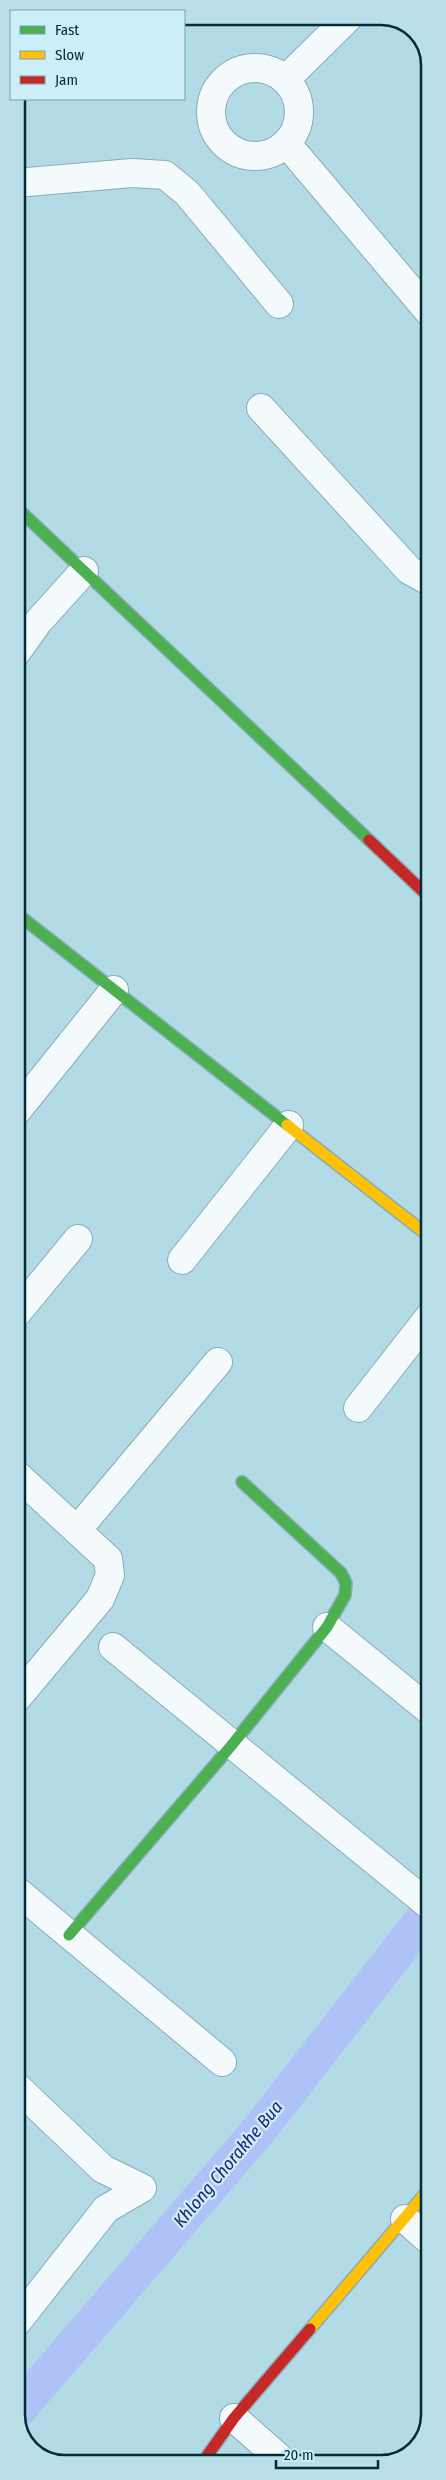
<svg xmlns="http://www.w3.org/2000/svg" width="446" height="2480" font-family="'Fira Sans Condensed',sans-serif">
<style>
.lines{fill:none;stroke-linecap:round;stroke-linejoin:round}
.canal{stroke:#aec2f8;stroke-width:36}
.street-casing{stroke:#88adb6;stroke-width:30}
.fast-casing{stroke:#88adb6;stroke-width:14}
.slow-casing{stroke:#88adb6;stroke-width:14}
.jam-casing{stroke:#88adb6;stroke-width:14}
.street{stroke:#f4fafb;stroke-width:28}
.fast{stroke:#4caf50;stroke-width:11}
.slow{stroke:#ffc107;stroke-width:11}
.jam{stroke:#c62828;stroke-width:11}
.labels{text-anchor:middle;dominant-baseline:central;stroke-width:4.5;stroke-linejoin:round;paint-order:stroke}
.water-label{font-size:18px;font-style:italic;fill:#262272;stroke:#cbeef8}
.rim{fill:none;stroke:#012d37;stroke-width:2.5}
</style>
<rect width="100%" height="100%" fill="#b3dbe6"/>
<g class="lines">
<path class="canal" d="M17,2411L259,2130L430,1910"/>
<g class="street-casing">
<g id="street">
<circle cx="255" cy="112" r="44"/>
<path d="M285,80L349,17"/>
<path d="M287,144L429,312"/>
<path d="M16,183L132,173L165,175L187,193L279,304"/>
<path d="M261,408L409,570L429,581"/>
<path d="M16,653L38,622L84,571"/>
<path d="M16,1112L114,990"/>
<path d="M182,1260L289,1125"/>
<path d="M16,1314L78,1239"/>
<path d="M358,1408L430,1316"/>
<path d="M17,1475L108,1559L110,1575L100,1599L17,1698"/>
<path d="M77,1530L218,1362"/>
<path d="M327,1627L430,1711"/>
<path d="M113,1647L430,1906"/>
<path d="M17,1891L222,2062"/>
<path d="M17,2087L103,2169L142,2188L106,2209L17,2322"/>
<path d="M405,2219L430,2241"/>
<path d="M234,2418L285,2463"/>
</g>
</g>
<g class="fast-casing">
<g id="fast">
<path d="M16,507L369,840"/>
<path d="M16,913L287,1125"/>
<path d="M69,1935L231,1746L327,1627L345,1595L346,1583L341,1573L242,1482"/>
</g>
</g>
<g class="slow-casing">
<g id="slow">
<path d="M287,1125L430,1237"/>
<path d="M310,2329L430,2188"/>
</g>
</g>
<g class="jam-casing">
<g id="jam">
<path d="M369,840L429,897"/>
<path d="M202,2463L234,2418L310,2329"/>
</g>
</g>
<use href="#street" class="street"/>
<use href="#fast" class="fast"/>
<use href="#slow" class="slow"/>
<use href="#jam" class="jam"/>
</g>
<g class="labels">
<g class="water-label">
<text transform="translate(228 2164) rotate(-50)">Khlong Chorakhe Bua</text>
</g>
</g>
<path d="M0 0H446V2480H0ZM65 25H381A40 40 0 0 1 421 65V2415A40 40 0 0 1 381 2455H65A40 40 0 0 1 25 2415V65A40 40 0 0 1 65 25Z" fill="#bbdfe9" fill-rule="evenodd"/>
<path class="rim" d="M65 25H381A40 40 0 0 1 421 65V2415A40 40 0 0 1 381 2455H65A40 40 0 0 1 25 2415V65A40 40 0 0 1 65 25Z"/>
<rect x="10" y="10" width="175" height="90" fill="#cbeef8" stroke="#7aa1ab"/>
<rect x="20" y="26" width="25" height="8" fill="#4caf50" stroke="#7aa1ab"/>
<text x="55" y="35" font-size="15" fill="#012d37">Fast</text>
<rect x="20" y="51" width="25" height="8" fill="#ffc107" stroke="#7aa1ab"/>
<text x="55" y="60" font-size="15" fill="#012d37">Slow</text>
<rect x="20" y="76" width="25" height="8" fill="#c62828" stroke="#7aa1ab"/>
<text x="55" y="85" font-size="15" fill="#012d37">Jam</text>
<path d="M276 2460v8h102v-8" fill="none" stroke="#012d37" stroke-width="2.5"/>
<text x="284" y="2460" font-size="15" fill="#012d37" stroke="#cbeef8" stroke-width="4" paint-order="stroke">20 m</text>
</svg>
